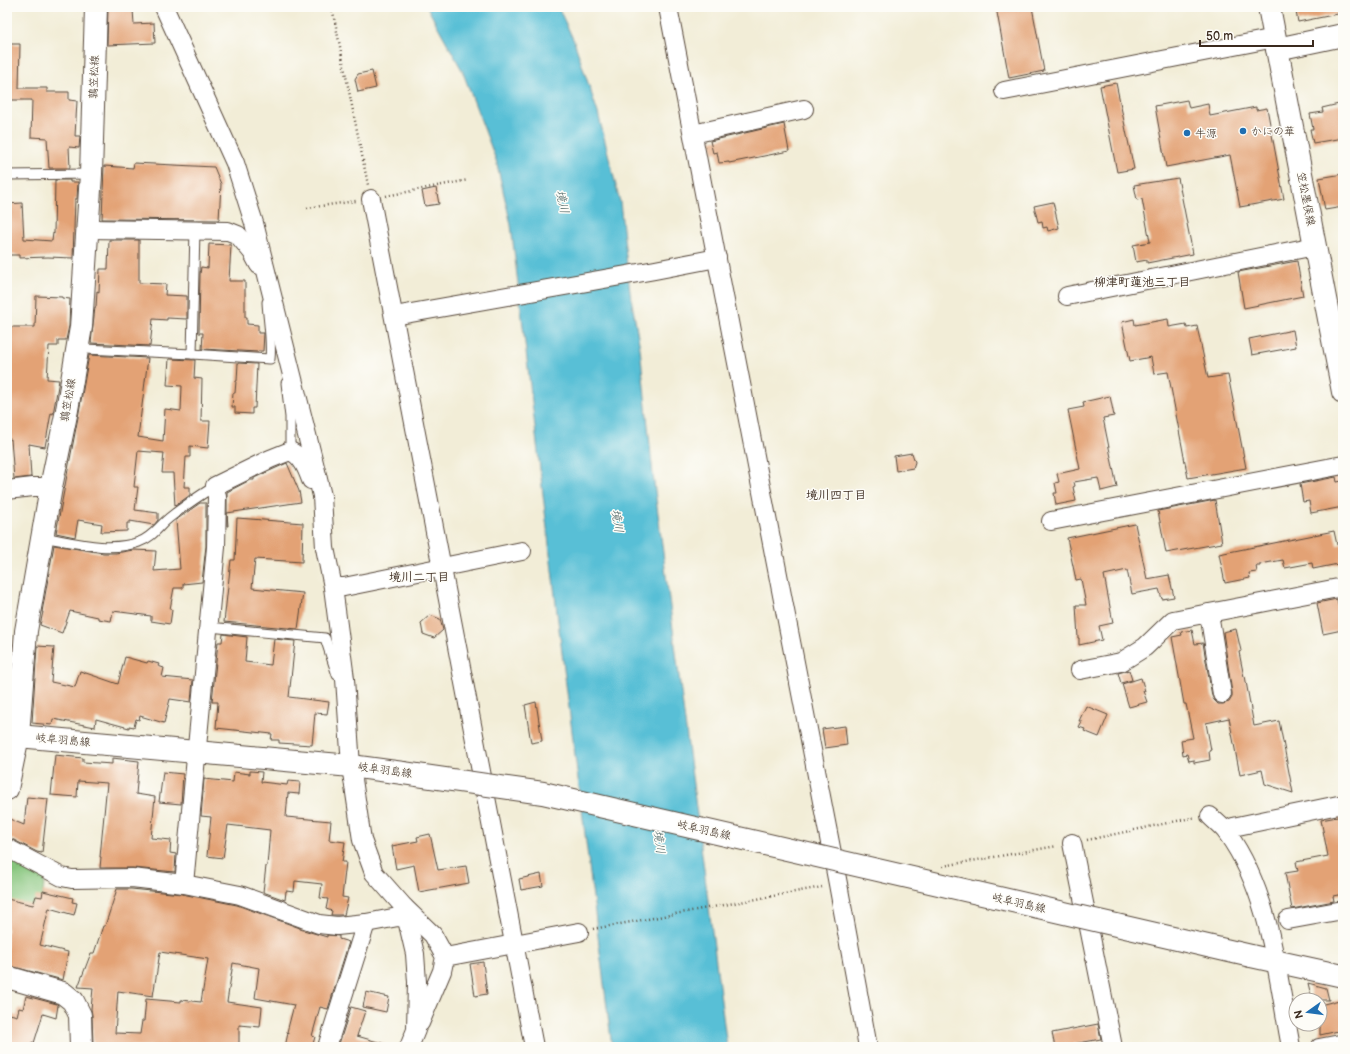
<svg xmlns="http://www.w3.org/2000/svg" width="1350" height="1054" font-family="'Balsamiq Sans','Klee One',sans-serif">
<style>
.green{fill:#85c57c;stroke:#60784d}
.water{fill:#58bfd6;stroke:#4a747a}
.building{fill:#e3a275;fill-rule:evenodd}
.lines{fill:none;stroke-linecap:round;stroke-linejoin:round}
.service-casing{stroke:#56473a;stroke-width:11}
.minor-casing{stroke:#56473a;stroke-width:20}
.tertiary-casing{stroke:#56473a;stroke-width:24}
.secondary-casing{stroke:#56473a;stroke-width:24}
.path{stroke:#56473a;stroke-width:2.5;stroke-dasharray:1 3;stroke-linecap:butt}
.service{stroke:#fff;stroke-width:9}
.minor{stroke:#fff;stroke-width:18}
.tertiary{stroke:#fff;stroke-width:22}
.secondary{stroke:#fff;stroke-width:22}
.secondary-bridge-casing{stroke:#56473a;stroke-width:24;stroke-linecap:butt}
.secondary-bridge{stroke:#fff;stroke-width:22}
.poi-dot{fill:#1f6fb2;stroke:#fdfcf7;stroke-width:1.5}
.labels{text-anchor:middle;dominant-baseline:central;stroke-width:3;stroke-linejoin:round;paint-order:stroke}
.street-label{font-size:11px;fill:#3b2a1e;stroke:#fdfcf7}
.poi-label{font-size:11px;fill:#3b2a1e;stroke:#fdfcf7;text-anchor:start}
.water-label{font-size:12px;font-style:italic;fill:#455e5e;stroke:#fdfcf7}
.neighbourhood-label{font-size:12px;font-weight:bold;fill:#3b2a1e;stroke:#fdfcf7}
</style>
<rect width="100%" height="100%" fill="#fdfcf7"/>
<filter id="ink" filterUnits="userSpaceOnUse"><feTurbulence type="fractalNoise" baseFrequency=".025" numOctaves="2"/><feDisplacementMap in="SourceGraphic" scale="8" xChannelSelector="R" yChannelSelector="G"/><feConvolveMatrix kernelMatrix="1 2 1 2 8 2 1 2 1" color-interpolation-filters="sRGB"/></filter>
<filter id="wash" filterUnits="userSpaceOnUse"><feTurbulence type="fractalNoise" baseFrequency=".012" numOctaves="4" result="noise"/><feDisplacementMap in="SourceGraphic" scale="16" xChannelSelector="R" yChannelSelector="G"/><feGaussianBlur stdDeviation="0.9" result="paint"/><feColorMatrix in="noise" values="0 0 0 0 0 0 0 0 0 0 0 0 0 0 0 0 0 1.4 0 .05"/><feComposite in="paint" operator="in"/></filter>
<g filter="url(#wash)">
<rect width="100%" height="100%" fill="#f2edd7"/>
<path class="green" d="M7,857L45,875L41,911L7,902Z"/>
<path class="water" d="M427,7H558L574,41L598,113L620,202L630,292L640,348L653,475L727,1047H612L559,629L511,225L496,160L462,70Z"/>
<g id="blocks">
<g class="building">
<path d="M108,7H131V10H133L134,24L154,23L155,43L107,45Z"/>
<path d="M996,7H1032L1044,71L1009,78Z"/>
<path d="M1295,7H1343V13L1298,22Z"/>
<path d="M7,44H20L19,88H47V92H69V100L77,101L75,136H80L79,148L69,147L70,168H49L47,138L31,137L32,100H7Z"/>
<path d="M372,71L376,88L358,92L355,79L358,74Z"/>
<path d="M1116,83L1134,169L1117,172L1100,86Z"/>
<path d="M1187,100L1189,108L1208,104L1210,116L1256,107V110L1267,108L1284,199L1240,207L1230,155L1166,167L1155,106Z"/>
<path d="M1343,103V138L1313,143L1310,129H1313L1310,114L1323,112L1322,108Z"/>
<path d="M784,124L789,151L729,163V162L719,163L717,152L713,153L710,141Z"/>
<path d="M134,163L214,167L221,184L219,220L102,219L104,166L133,168Z"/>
<path d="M1343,174V207L1325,210L1319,178Z"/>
<path d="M1178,178L1193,254L1147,263V260L1136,262L1133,245L1150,242L1142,199L1137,200L1134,185Z"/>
<path d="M55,180H70V182H78L77,199H75L73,258L48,257L19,258V255H7V204L22,203L24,239L52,241L53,233L54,234Z"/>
<path d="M436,188L439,204L425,206L422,191Z"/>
<path d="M1053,202L1059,228L1048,231L1047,227L1043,228L1042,221L1038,222L1034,206Z"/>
<path d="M109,240H139V283L166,284L165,295L187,296V319L167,318V320L153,319L150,346L91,343L95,307H96L97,291L99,292L100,269H108Z"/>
<path d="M209,244L231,245L229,281H245V317H247V324L258,325V333H264L263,351H258V352L202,349L203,333H199L200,274L201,267L208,268Z"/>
<path d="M1297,261L1303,296L1244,308L1238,272Z"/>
<path d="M36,296L62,297V298L70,299L69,326L66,340H58V346H49L47,379L59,380L53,414L51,413L45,447L29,444L31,477L14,479L11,439L7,440V327H35Z"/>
<path d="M1134,319L1135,325L1168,319L1169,327L1186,324L1187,328L1197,326L1208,378L1228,375L1246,468L1188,478L1168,372L1154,374L1151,357L1130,361L1122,322Z"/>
<path d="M1293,330L1296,347L1252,355L1249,339Z"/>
<path d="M89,355L148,358L138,437L163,441L165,409L181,411L182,386L167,385L169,359L195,360L194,378L202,379L201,421H210L208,448L190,446V457H186L184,487H190V495L175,506L173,473H162L164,453L138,451L134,487H138L135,510L158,513V520L154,525L130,521V523H127V531L101,532L102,524L78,520L75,537L56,533L79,412Z"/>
<path d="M238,363L257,364L255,408H252V414L235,413V407H232L233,393H235L236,381H237Z"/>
<path d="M1110,396L1114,416L1103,418L1117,487L1101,491L1098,478L1074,482L1075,486L1073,487L1076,501L1056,505L1054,493H1057L1055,483L1059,482L1057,474L1080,469L1068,410L1084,407L1083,402Z"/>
<path d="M912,453L915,462L913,468L896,471L894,456Z"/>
<path d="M287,463L299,491L301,502L227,513L228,526H227V492L250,480H254V478Z"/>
<path d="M1336,477L1337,482L1342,481L1343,507L1311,513L1309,501L1303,502L1300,484Z"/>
<path d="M1215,500L1222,543L1166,553L1158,511Z"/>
<path d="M200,503H206V546L202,582L183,584V588H174L170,609L172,610L170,624L151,621V616L113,611L111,621L98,619V617L70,611L62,633L40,625L43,612H42L54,545L103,553H116L133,550L156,551L154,571L180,569L176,520Z"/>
<path d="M237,518L303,523L302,562L255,559L252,588L303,593L298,629L224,622L231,560H235Z"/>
<path d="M1135,524L1147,579L1169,575L1174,597L1162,599L1159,589L1132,594L1127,570L1104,575L1113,623L1099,626L1102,640L1079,645V638H1078L1076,605H1086L1081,579L1076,580L1067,538Z"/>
<path d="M1334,531L1337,545L1343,544V563L1313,569L1312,563L1285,568L1283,560L1260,564V566H1256L1257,572L1249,573L1250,578L1225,583L1219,554Z"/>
<path d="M1337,599L1342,624H1341L1342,630L1323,634L1317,603Z"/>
<path d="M430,615L440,619L443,630L434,638L423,634L421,623Z"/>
<path d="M1236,629L1241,651L1239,652L1244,677L1245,676L1254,726L1279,721L1293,793L1265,784L1262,770L1240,775L1229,718L1206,723L1211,750L1209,751L1210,760L1194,763V760L1189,761L1187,754L1183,755L1181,740L1193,738L1186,704H1184L1172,637L1182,635L1181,632L1192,630L1195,644L1203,643L1212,696L1214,700L1218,704H1223L1229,702L1232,697V693L1223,632Z"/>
<path d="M223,634L247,637L245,662L271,665L274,639L295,641L289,697L329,702L327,714L315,713L312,745L279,743V740H271L272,734L216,728L218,702H212L218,642H222Z"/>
<path d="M7,644H12L8,697H7Z"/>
<path d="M37,646L54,647L51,682L75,687L80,671L118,684L125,657L147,663L148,661L159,664L158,666L164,668L162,677L193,680L191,702L170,699L164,723L140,716L139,720L136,719L134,727L129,726V728L96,719L95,727L53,719L52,725L32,723Z"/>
<path d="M1129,670L1132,680L1121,683L1118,673Z"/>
<path d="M1141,678L1145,691H1143L1147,702L1129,707L1122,684Z"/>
<path d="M536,702L542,741L531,743L525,705Z"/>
<path d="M1086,706L1108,715L1099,737L1084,731L1085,729L1079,727L1082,721H1079Z"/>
<path d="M845,726L847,745L825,748L822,729Z"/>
<path d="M55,755L83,758V762L112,764V758L139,761L136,794L155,797L151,838L171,840L170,853L176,854L175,872L133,868H100L101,857H100L107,783L78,781L77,797L51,795Z"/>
<path d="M250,771L262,772L261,782L287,785L288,781L300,782L299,794L288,793L286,817L331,821L329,840L345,842L342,862H346L342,897L348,898L344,915H331L332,911L326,909L328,899L320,898L322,884L295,881L294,892L286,891L285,900L263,892L266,866H267L270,830L228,825L223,858L207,856L211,817L201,816L204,779L233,782L234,772L250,774Z"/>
<path d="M163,772L183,774L181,804L159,802Z"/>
<path d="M27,797L48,799L42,853L37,852L12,839L7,838V818L24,825Z"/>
<path d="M1343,816V894L1333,896L1334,901L1292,909L1285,873L1298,871L1296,862L1328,856L1321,820Z"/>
<path d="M430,834L438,870L466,866L469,883L419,892L414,865L396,869L392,846L418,841L417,837Z"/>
<path d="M541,874L543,886L521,890L519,879Z"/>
<path d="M117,889H131L182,894L237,905L300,928V929L327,937V935L339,936V939L349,942L328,1009L320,1007L312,1036L315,1037L312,1047H285L288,1033L287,1032L294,1005L255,998L259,968L233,963L227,1002L262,1007L260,1027L239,1025V1047L93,1046L92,1015L91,1009L93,988L78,987L91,953H94L103,926H105ZM160,952L208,959L201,1002L181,1000V1002L146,999L144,1021H142L140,1034L115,1033L118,991L153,996Z"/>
<path d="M43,891L73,898L72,902L77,903L74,915L49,908L40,945L68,952L63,980L7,965V899L33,905L36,896L42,897Z"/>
<path d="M483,962L487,994L475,996L470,964Z"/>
<path d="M1308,983L1326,988L1329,1000H1312Z"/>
<path d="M366,992L389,997L386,1012L363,1007Z"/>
<path d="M26,996L57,1004L58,1005L56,1018L43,1014L34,1043L32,1042L31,1047H7V1027L10,1014L17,1016L19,1008L23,1009Z"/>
<path d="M1343,999V1030L1320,1035V1005Z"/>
<path d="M351,1007L365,1011L357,1036L385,1044L384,1047H338Z"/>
<path d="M1098,1024L1101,1039L1073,1044L1074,1047H1055L1052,1033Z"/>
</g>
</g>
</g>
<g filter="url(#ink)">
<use href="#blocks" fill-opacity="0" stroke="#56473a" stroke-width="1"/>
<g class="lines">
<g class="service-casing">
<g id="service">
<path d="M7,175L91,174"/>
<path d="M78,346L85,349L192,354L195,230"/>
<path d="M192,354L270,359C272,340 268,321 267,302"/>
<path d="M286,383L290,417V451"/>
<path d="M42,537C73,542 109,553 139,542C152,538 159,526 169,518C184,506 199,496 215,486"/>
<path d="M209,627L325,638L337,675"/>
<path d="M1317,1044L1343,1039"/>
</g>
</g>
<g class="minor-casing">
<g id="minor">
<path d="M164,7L235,163L254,223L317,475L322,496L325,548L333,587L345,679L351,766L362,840L374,873L404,907L415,954L417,982L416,1030L409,1047"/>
<path d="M668,7L838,884L868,1047"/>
<path d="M1004,91L1275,38"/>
<path d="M693,134L804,109"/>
<path d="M371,199L534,1047"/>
<path d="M88,229L228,231L238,235L252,252L259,265"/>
<path d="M1067,296L1315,246"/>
<path d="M394,316L655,270L717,258"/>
<path d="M7,490L33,487H51"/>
<path d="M1051,521L1343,465"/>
<path d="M333,587H344L522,551"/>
<path d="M1209,613L1222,694"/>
<path d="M1080,670L1121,662L1145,647L1173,620L1343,587"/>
<path d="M1210,816C1216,822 1223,827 1227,833C1271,894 1277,975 1291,1047"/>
<path d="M1227,832L1233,827L1343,804"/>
<path d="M1072,843L1113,1047"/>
<path d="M7,848L62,877L72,879L132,878L184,884L240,895L319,924L337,926L366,923L398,917L408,919"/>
<path d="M184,884L216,547L217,497L215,486L270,459L290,451C302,456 307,469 311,480"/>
<path d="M404,907L433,935L445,957L442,971L420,1023"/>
<path d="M1288,920L1343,910"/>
<path d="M445,957L579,932"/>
<path d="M327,1047L366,923"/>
</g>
</g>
<g class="tertiary-casing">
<path id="tertiary" d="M1277,49L1343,35"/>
</g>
<g class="secondary-casing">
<g id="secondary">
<path d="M1269,7L1343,392"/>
<path d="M7,735L351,766L403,773"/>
<path d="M7,789L18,736L26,631L51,487L67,410L81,327L91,174L96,7"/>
<path d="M1251,956L1343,976"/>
<path d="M7,977L63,993L73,1001L80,1015L81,1047"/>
</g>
</g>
<g class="path">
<path d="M332,7L368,185"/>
<path d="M386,196L468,180"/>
<path d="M307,208L356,201"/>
<path d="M1087,840L1196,817"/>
<path d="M943,866L1057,846"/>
<path d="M593,929L822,887"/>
</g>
<use href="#service" class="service"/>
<use href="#minor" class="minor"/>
<use href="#tertiary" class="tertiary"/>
<use href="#secondary" class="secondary"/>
<g class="secondary-bridge-casing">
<path id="secondary-bridge" d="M403,773L543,793L1251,956"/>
</g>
<use href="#secondary-bridge" class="secondary-bridge"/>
</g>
</g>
<g class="poi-dot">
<circle cx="1243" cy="131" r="4"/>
<circle cx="1187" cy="133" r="4"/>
</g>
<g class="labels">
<g class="street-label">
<text transform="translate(94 77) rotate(-88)">鶉笠松線</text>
<text transform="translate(1306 199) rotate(79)">笠松墨俣線</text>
<text transform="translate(68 400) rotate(-80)">鶉笠松線</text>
<text transform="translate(63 740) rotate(5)">岐阜羽島線</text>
<text transform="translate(385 770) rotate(8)">岐阜羽島線</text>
<text transform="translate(704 830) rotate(13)">岐阜羽島線</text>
<text transform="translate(1019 903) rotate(13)">岐阜羽島線</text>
</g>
<g class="poi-label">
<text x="1251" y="131">かにの華</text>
<text x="1195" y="133">牛源</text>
</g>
<g class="water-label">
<text transform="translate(562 202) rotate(77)">境川</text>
<text transform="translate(617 521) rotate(81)">境川</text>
<text transform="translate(659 842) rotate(83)">境川</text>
</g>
<g class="neighbourhood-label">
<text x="1142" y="282">柳津町蓮池三丁目</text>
<text x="836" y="495">境川四丁目</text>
<text x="419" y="577">境川二丁目</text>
</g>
</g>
<rect width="1350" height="1054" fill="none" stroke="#fdfcf7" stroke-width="24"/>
<g transform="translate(1308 1012) rotate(256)"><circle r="19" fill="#fdfcf7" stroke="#afa8a0"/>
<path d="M0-3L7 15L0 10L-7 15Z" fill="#1f6fb2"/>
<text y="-6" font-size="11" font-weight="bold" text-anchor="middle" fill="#3b2a1e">N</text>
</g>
<path d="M1200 40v6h113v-6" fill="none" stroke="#3b2a1e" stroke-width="2"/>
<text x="1206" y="40" font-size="12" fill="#3b2a1e" stroke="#fdfcf7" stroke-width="3" paint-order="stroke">50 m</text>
</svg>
